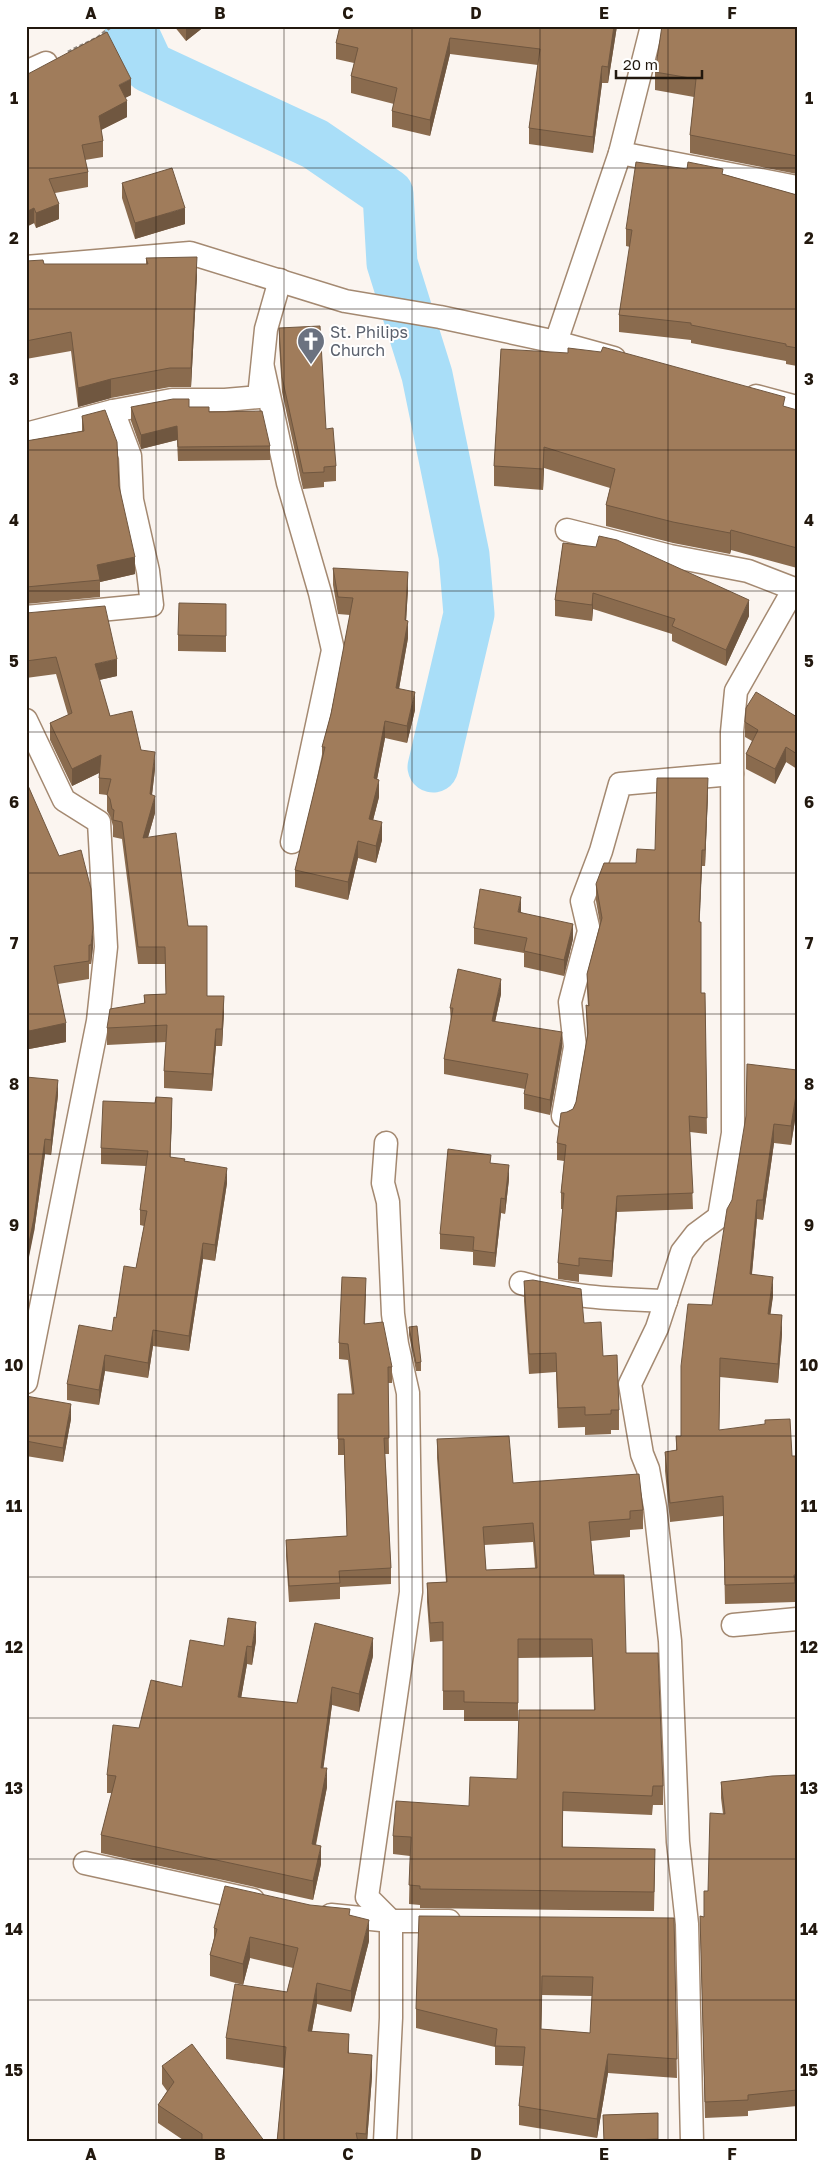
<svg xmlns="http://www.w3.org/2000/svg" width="823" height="2168" font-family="'Golos Text',sans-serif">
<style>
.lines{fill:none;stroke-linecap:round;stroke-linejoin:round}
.river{stroke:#a9def8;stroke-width:51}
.street-casing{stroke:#a48971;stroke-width:25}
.path{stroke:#918981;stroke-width:3;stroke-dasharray:4 2.5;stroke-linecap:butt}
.street{stroke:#fff;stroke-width:22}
.wall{fill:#8a6b4e;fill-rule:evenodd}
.shaded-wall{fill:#705740}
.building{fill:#a07c5b;stroke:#705740;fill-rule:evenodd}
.grid{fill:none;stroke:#22180e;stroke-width:1;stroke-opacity:0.55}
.labels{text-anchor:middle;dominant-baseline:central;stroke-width:4;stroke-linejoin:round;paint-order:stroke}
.worship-label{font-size:16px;fill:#5b616d;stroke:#fff;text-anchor:start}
.neatline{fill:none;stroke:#22180e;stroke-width:2}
.grid-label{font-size:16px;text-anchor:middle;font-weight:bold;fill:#22180e}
</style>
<rect width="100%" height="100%" fill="#fbf5f0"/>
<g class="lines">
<path class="river" d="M130,26L149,67L315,144L388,194L392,263L427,375L464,555L469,614L433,767"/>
<g class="street-casing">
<g id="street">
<path d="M26,72L46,63"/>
<path d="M620,153L797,187"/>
<path d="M26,267L190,253L345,301L440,317L556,342L614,358"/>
<path d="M556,342L620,153L652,26"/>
<path d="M263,368L288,483L320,593L333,650L292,842"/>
<path d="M756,396L797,407"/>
<path d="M26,434L113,411L172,400H225L259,397L266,329L280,280"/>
<path d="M567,530L670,556L748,571L797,590"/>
<path d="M26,617L152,605L148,571L132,500L130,456L113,411"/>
<path d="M26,720L64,800L99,822L106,947L98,1021L26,1382"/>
<path d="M563,1116L575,1047L570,1002L589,931L582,901L601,851L620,784L732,774"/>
<path d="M521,1283C569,1298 617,1299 666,1301"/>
<path d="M733,1625L797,1619"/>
<path d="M85,1863L253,1900"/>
<path d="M331,1915L391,1921H449"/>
<path d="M385,2142L391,2018V1921L367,1897L411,1592L408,1393L397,1344L393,1314L388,1202L383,1183L386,1143"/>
<path d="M692,2142L687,1924L678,1842L670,1641L655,1507L648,1469L642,1454L630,1384L657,1328L682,1252L696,1234L719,1217L733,1133L732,732L736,691L794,589"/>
</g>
</g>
<path class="path" d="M68,52L97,38L112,26"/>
<use href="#street" class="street"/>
</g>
<g class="wall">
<path d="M174,26H205L186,41Z"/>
<path d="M340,26H617L608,83H602L593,153L529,144V128L538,65L450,54L430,136L392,127V111L394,104L351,93V76L354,63L336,59V43Z"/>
<path d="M797,26V174L690,153V135L694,97L655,90V72Z"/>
<path d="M26,75L131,95L125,98L127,117L101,130L103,141V157L85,160L88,172V187L55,193L59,219L36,228L34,223L26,227Z"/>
<path d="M687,169L723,174L797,195V366L786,364V361L691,343V340L619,332V315L630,247L626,246V229Z"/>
<path d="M122,183L185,224L135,239L122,198Z"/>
<path d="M146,258L197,276L191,387H170L111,398L78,407L71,351L26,359V261L44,264H146Z"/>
<path d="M279,328L326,429L336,466V481L324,482V487L303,489L282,392L279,343Z"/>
<path d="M501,349L797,410V568L731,550L730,554L673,543L606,526V505L610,488L544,468L543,490L494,486V466Z"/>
<path d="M131,407H189L209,412L270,446V460L178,461L177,440L141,449L131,421Z"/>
<path d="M82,416L119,486L135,574L100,582V597L26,604V441L82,431Z"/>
<path d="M563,543L749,616L726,666L672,641V634L593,609L592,621L555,616V600Z"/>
<path d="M333,568L408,589L406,621L408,638L399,689L415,710L407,743L385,738L377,779L379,797L373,820L382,840L376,863L358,858L348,900L295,887V870L322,760V747L331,714L350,615L338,614L333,585Z"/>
<path d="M226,604V652L178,651V635Z"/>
<path d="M26,613L117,676L99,680L110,716L141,750L155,769L152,795L155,813L148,837L188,926L207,996L224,1013L222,1046H216L212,1091L164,1088V1071L166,1042L107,1045V1028L144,1003V995L166,994L165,964H138L122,839L113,837V826L110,816L107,811V795L99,794V773L72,786L50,740V723L68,715L56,674L26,678Z"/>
<path d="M797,717V769L786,762L775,784L746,769V754L752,741L745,737V722Z"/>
<path d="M26,781L93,947L91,964H89V979L58,984L66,1042L29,1049L26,1035Z"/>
<path d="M708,794L705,866H702L699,922L701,993H705L707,1134L690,1132L693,1209L617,1212L612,1277L579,1274V1282L558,1279V1263L563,1209H561V1193L564,1161L557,1160V1143L567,1112L573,1109L576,1102L587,1037L586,1005L588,1006L587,990V974L600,924L596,901V884L636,863L655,850Z"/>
<path d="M521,912L573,939L564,976L524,967V953L474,944V928Z"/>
<path d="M501,994L495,1022L562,1047L550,1115L524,1109V1094L525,1089L444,1074V1059L451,1023L450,1008Z"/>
<path d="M797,1070V1114H796L791,1145L774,1143L763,1220L757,1219L752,1274L773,1296L770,1314L782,1334L778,1383L720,1377L719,1430L792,1456H797V1594H795V1602L725,1604L723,1516L670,1522L665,1471V1452L676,1450V1436H681L712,1305L732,1200Z"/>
<path d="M26,1077L58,1095L51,1155L45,1154L34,1232Z"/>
<path d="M172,1114L170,1157L185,1161L227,1183L215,1261L203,1259L189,1351L153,1346L148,1378L105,1371L99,1405L67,1400V1384L112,1331L136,1268L144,1226L140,1225V1210L146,1166L101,1164V1148Z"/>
<path d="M491,1163L509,1179L505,1214L501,1213L495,1267L473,1265V1252L440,1249V1234Z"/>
<path d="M524,1281L584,1323L603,1356L619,1410V1430H611V1434L585,1435V1427L558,1428L556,1372L529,1374L524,1301Z"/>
<path d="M366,1293L365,1324L392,1367V1383H388L389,1454H385L391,1568V1584L340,1587V1599L289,1602L286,1556V1540L347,1536L344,1455H338V1394H352L348,1360L339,1359V1343Z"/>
<path d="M409,1327L421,1362V1371H416L409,1335Z"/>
<path d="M26,1396L71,1419L63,1462L26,1456Z"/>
<path d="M437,1439L513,1483L643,1510V1529L630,1530V1537L591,1541L594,1575L626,1653L663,1786V1805H653L652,1815L563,1811V1847L655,1868L654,1911L420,1908V1905L409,1904L410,1856L393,1854V1836L469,1806L517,1779L594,1710L592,1657L518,1658V1721H464V1710H443V1641L430,1642L427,1602V1583L446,1582L437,1458ZM533,1542L535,1568L486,1570L484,1545Z"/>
<path d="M256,1641L252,1665L247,1664L241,1698L297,1703L373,1656L359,1712L332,1705L323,1768L327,1787L316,1845L321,1864L313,1900L101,1853V1835L112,1793H107V1775L139,1728L182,1687L224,1646Z"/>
<path d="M797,1775V2106L748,2111V2116L705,2118L700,1916L704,1917L708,1891L723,1814L721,1798V1782Z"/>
<path d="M350,1915L369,1941L351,2012L317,2004L312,2031L349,2054L372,2076L367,2142H277L284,2068L226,2059V2038L287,1992L293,1968L250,1958L243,1985L210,1976V1955L214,1938V1928Z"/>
<path d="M674,1918L677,2078L608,2073L597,2138L519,2125V2106L523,2066L495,2065V2047L416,2028V2009ZM542,1995L592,1996L590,2033L541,2029Z"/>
<path d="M162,2066L265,2142H186L158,2123V2105L167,2091L162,2084Z"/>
<path d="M658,2113V2142H604L603,2115Z"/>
</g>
<g class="shaded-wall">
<path d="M186,26H205L186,41Z"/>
<path d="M614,26H617L608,83V67Z"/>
<path d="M450,38V54L430,136V120Z"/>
<path d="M602,66V83L593,153V137Z"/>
<path d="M131,79V95L119,101V85Z"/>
<path d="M127,101V117L99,131V116Z"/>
<path d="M59,204V219L36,228V213Z"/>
<path d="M34,208V223L26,227V212Z"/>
<path d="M185,208V224L135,239V223Z"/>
<path d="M197,257V276L191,387V368Z"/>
<path d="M111,379V398L78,407V388Z"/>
<path d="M177,426V440L141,449V435Z"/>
<path d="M544,447V468L543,490V469Z"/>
<path d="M731,530V550L730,554V533Z"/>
<path d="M135,557V574L100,582L97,565Z"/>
<path d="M408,572V589L405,638V620Z"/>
<path d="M593,593V609L592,621V605Z"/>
<path d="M749,600V616L726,666V650Z"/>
<path d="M408,621V638L396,705V688Z"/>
<path d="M117,659V676L95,681V664Z"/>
<path d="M415,692V710L407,743V726Z"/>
<path d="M385,721V738L374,795V778Z"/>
<path d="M786,747V762L775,784V769Z"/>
<path d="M155,752V769L150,811V794Z"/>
<path d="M101,755V772L72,786V769Z"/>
<path d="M708,778V794L705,866V850Z"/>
<path d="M379,780V797L369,836V819Z"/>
<path d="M155,796V813L143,855V838Z"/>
<path d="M382,822V840L376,863V846Z"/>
<path d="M358,841V858L348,900V882Z"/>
<path d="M702,850V866L699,938V922Z"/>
<path d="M521,897V912H518Z"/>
<path d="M573,924V939L564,976V960Z"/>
<path d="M93,928V947L91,964V945Z"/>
<path d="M501,979V994L492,1036V1021Z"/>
<path d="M224,996V1013L222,1046V1029Z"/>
<path d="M66,1023V1042L29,1049V1031Z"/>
<path d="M216,1029V1046L212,1091V1074Z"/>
<path d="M562,1032V1047L550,1115V1100Z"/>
<path d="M58,1080V1095L51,1155V1140Z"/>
<path d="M796,1095V1114L791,1145V1126Z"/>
<path d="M172,1098V1114L170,1172V1157Z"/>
<path d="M774,1124V1143L763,1220V1200Z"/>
<path d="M45,1139V1154L34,1232L26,1272V1257Z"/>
<path d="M509,1165V1179L505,1214V1199Z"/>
<path d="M227,1168V1183L215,1261V1245Z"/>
<path d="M617,1196V1212L612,1277V1261Z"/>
<path d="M501,1198V1213L495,1267V1253Z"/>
<path d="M757,1200V1219L750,1293V1274Z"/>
<path d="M203,1243V1259L189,1351V1336Z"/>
<path d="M773,1277V1296L768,1333V1314Z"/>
<path d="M782,1315V1334L778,1383V1364Z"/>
<path d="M153,1330V1346L148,1378V1363Z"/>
<path d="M105,1355V1371L99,1405V1390Z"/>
<path d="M71,1404V1419L63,1462V1448Z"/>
<path d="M256,1622V1641L252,1665V1647Z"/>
<path d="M373,1638V1656L359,1712V1694Z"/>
<path d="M247,1646V1664L238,1716V1697Z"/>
<path d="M332,1687V1705L321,1786V1768Z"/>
<path d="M327,1768V1787L312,1862V1844Z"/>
<path d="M321,1846V1864L313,1900V1881Z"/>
<path d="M369,1920V1941L351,2012V1991Z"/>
<path d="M250,1937V1958L243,1985V1964Z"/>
<path d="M317,1983V2004L308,2052V2031Z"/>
<path d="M349,2034V2055L348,2053Z"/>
<path d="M608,2054V2073L597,2138V2119Z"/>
<path d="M372,2055V2076L367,2142H366Z"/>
</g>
<g class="building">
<path d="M340,26H614L608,67L602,66L593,137L529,128L540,49L450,38L430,120L392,111L397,88L351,76L358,48L336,43Z"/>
<path d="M662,26H797V156L690,135L696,79L655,72Z"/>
<path d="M107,32L131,79L119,85L127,101L99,116L103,141L82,145L88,172L49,179L59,204L36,213L34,208L26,212V75Z"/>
<path d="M636,162L687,169L688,162L723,169L722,174L797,195V348L786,346V344L691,325V323L619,315L632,230L626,229Z"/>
<path d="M172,168L185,208L135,223L122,183Z"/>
<path d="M197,257L191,368H170L111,379L78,388L71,332L26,341V261L43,260L44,264H148L146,258Z"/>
<path d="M320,326L326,429L333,428L336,466L324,467V472L303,473L282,377L279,328Z"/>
<path d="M603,347L785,397L783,406L797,410V548L731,530L730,533L673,522L606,505L615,469L544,447L543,469L494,466L501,349L568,353V348L601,352Z"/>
<path d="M173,399H189V407H209V412L262,411L270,446L178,447L177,426L141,435L131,407Z"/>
<path d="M105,410L117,442L119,486L135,557L97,565L100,580L26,587V441L84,431L82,416Z"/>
<path d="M599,536L617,540L749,600L726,650L672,626L675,619L593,593L592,605L555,600L563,543L596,547Z"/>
<path d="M333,568L408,572L405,620L408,621L396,688L415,692L407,726L385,721L374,778L379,780L369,819L382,822L376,846L358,841L348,882L295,870L325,747H322L331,714L353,598L338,597Z"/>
<path d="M179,603L226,604V636L178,635Z"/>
<path d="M105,606L117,659L95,664L110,716L132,711L141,750L155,752L150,794L155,796L143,838L176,833L188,926H207V996H224L222,1029H216L212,1074L164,1071L167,1025L107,1028L110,1009L145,1003L144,995L166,994L165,947H138L122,822L113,820L114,810L112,809L110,799L107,795L111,779L99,778L101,755L72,769L50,723L72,713L56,657L26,661V613Z"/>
<path d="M756,692L797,717V754L786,747L775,769L746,754L758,730L745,722L746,708Z"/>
<path d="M657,778H708L705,850H702L699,922H701V993H705L707,1118L689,1116L693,1193L617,1196L612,1261L579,1258V1266L558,1263L564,1193H561L566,1145L557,1143L561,1113L567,1112L573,1109L576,1102L588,1033L586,1005L589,1006L587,974L602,918L596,884L604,863H636L637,849L655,850Z"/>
<path d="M26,781L59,856L81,850L91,889L93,928L91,945H89V961L54,966L66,1023L29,1031L26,1017V936L28,935L26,929Z"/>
<path d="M480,889L521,897L518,912L573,924L564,960L524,951L527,938L474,928Z"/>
<path d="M458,969L501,979L492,1021L562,1032L550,1100L524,1094L528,1074L444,1059L453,1008H450Z"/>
<path d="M747,1064L797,1070V1095H796L791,1126L774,1124L763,1200H757L750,1274L773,1277L768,1314L782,1315L778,1364L720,1358L719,1430L765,1424V1420L790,1419L792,1456H797V1575H794L795,1583L725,1585L723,1496L670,1503L665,1452L677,1450L676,1436H681V1366L688,1304L712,1305L727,1209L732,1200L746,1116Z"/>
<path d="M26,1077L58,1080L51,1140L45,1139L34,1218L26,1257Z"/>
<path d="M156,1097L172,1098L170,1157L185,1159L184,1161L227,1168L215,1245L203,1243L189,1336L153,1330L148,1363L105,1355L99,1390L67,1384L79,1325L112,1331L114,1317L116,1318L124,1266L136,1268L147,1211L140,1210L148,1151L101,1148L103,1101L155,1103Z"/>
<path d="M448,1149L491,1155L490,1163L509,1165L505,1199L501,1198L495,1253L473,1250L474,1237L440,1234Z"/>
<path d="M342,1277L366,1278L364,1324L383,1322L392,1367H388L389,1438H384L391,1568L339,1571L340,1583L289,1586L286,1540L347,1536L344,1439H338V1394H354L348,1344L339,1343Z"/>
<path d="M533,1280L581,1289L584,1323L601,1322L603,1356L617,1355L619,1410H611V1414L585,1415V1407L558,1408L556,1353L529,1354L524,1281Z"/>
<path d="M417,1326L421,1362L416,1363L409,1327Z"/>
<path d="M26,1396L71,1404L63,1448L26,1441Z"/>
<path d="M509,1436L513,1483L639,1474L643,1510L630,1511V1519L589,1522L594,1575H624L626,1653H658L663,1786H653L652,1796L563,1792L562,1847L655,1849L654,1892L420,1889V1886L409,1885L411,1837L393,1836L396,1801L469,1806L470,1777L517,1779L519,1710H595L592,1639H518V1703L464,1702V1691H443V1622L430,1623L427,1583L447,1582L437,1439ZM533,1523L537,1568L486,1570L483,1527Z"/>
<path d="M228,1618L256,1622L252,1647L247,1646L238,1697L297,1703L315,1623L373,1638L359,1694L332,1687L321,1768H327L312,1844L321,1846L313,1881L101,1835L116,1776L107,1775L113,1725L139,1728L151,1680L182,1687L190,1640L224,1646Z"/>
<path d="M797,1775V2090L748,2095V2100L705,2102L700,1916L704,1917V1891H708L710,1813L725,1814L721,1782L772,1776Z"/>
<path d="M225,1886L310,1905L350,1909L349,1915L369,1920L351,1991L317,1983L308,2031L349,2034L348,2053L372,2055L366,2134L356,2133L358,2142H277L286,2047L226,2038L235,1984L287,1992L298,1948L250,1937L243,1964L210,1955L217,1929L214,1928Z"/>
<path d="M419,1916L674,1918L677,2059L608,2054L597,2119L519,2106L525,2047L495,2046L497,2029L416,2009ZM542,1976L593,1977L590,2033L541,2029Z"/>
<path d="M192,2044L265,2142H202V2134L158,2105L174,2082L162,2066Z"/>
<path d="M658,2113V2139L604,2141L603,2115Z"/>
</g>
<path class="grid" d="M156,26V2142M284,26V2142M412,26V2142M540,26V2142M668,26V2142M26,168H797M26,309H797M26,450H797M26,591H797M26,732H797M26,873H797M26,1014H797M26,1154H797M26,1295H797M26,1436H797M26,1577H797M26,1718H797M26,1859H797M26,2000H797"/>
<defs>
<g id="church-pin" transform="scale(1.4375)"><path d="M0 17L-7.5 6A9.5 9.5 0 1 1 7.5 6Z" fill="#6b7280" stroke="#fff"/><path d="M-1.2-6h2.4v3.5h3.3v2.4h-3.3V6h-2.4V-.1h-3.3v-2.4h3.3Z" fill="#fff"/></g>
</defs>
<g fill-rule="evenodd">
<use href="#church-pin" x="311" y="341"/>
</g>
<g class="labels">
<g class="worship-label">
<text x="330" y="332">St. Philips<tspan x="330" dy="18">Church</tspan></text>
</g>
</g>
<rect width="823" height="2168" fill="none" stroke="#ffffff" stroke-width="55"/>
<path d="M616 70v8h86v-8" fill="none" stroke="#22180e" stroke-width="2.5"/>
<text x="623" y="70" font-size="15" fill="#22180e" stroke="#ffffff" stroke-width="4" paint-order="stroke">20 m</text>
<rect x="28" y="28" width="768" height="2112" class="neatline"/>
<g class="grid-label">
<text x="91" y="19">A</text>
<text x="220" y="19">B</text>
<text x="348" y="19">C</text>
<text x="476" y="19">D</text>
<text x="604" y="19">E</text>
<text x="732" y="19">F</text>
<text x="14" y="104">1</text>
<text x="809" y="104">1</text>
<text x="14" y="244">2</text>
<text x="809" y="244">2</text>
<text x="14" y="385">3</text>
<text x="809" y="385">3</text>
<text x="14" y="526">4</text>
<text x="809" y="526">4</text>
<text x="14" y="667">5</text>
<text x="809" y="667">5</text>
<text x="14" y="808">6</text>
<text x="809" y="808">6</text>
<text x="14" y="949">7</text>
<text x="809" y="949">7</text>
<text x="14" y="1090">8</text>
<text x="809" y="1090">8</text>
<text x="14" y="1231">9</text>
<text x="809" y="1231">9</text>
<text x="14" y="1371">10</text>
<text x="809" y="1371">10</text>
<text x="14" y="1512">11</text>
<text x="809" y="1512">11</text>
<text x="14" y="1653">12</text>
<text x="809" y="1653">12</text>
<text x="14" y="1794">13</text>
<text x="809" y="1794">13</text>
<text x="14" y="1935">14</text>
<text x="809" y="1935">14</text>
<text x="14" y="2076">15</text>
<text x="809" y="2076">15</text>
<text x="91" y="2160">A</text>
<text x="220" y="2160">B</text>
<text x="348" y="2160">C</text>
<text x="476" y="2160">D</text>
<text x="604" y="2160">E</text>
<text x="732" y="2160">F</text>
</g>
</svg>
